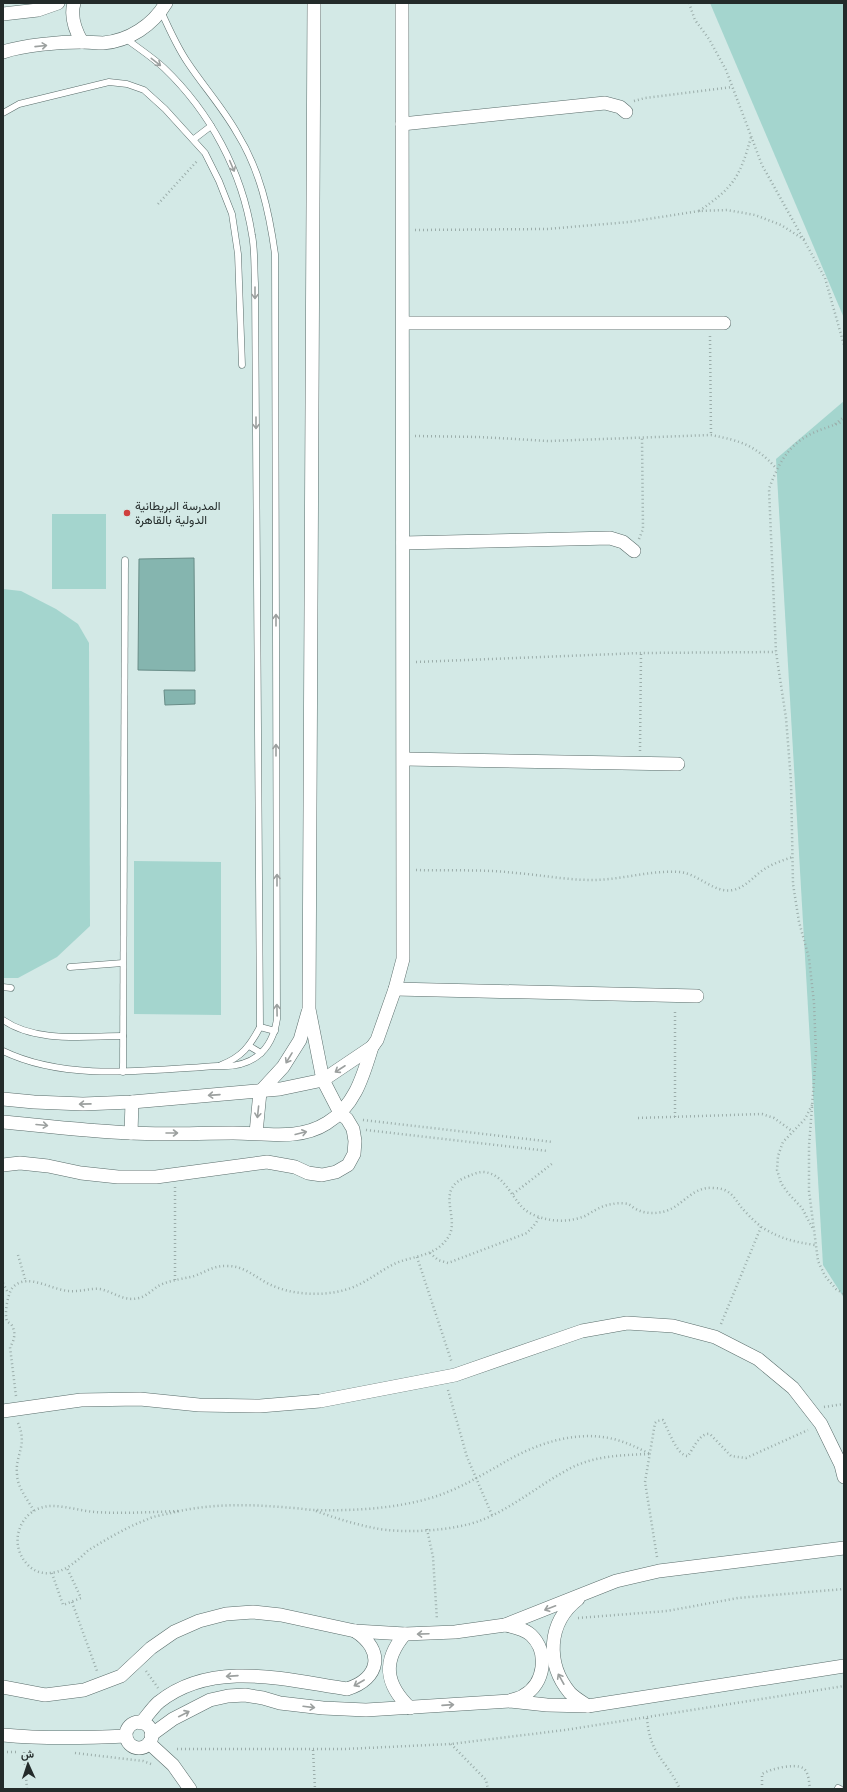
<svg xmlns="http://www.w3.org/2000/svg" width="847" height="1792" font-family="'Fira Sans',Vazirmatn,sans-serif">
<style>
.green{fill:#a4d5ce}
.water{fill:#85b5af;stroke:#688c87}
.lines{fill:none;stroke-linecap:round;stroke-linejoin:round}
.lane-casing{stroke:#596c6a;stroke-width:7}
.street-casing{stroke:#596c6a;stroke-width:14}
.path{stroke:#9badaa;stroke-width:2.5;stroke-dasharray:1 3;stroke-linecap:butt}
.lane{stroke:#fff;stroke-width:6}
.street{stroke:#fff;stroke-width:13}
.oneway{stroke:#9ca09f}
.poi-dot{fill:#cf403e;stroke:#d3e9e6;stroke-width:1.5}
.labels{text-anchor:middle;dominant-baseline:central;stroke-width:3.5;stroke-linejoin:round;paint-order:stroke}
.poi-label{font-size:12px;fill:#232b2a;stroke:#d3e9e6;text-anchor:start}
</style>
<rect width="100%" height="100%" fill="#d3e9e6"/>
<g class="green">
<path d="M710,3H844V318Z"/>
<path d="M844,401V1298L823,1265L776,459Z"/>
<rect x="52" y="514" width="54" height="75"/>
<path d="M3,589L21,591L56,609L78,624L89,643L90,926L57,957L18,978H3Z"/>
<path d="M134,861L221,862V1015L134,1014Z"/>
</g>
<g class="water">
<path d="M194,558L195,671L138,670L139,559Z"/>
<path d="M164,690H195V704L165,705Z"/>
</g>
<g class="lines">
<g class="lane-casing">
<g id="lane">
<path d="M125,38C138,48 152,57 164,68C210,112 242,171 252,235C255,250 254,267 255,283L260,1027C250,1046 242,1057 221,1065"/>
<path d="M3,113L19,104L109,82L127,84L144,90L165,109L205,153L219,181L232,214L238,254L242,365"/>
<path d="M194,139L211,126"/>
<path d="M70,967L123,963"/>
<path d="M3,987L11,988"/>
<path d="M3,1020C36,1043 85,1036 123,1036"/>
<path d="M260,1027L275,1031"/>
<path d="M249,1046L261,1053"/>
<path d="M3,1051C67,1082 149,1070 218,1066C251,1068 272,1052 277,1019L275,254C269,211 260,170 237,133C223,108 204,87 188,63C177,47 169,29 161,11"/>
<path d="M123,1072L125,560"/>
<path d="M838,1788L840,1789"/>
</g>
</g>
<g class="street-casing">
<g id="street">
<path d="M74,3C70,17 75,30 82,42"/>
<path d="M3,14L38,10L58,3"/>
<path d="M3,52C24,45 59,42 82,42C89,42 96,43 103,43C129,41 153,25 166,3"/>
<path d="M402,124L605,103L620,107L626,112"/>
<path d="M403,323H724"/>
<path d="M403,543L610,538L623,542L634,551"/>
<path d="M404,759L678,764"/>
<path d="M395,989L697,996"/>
<path d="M3,1099L34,1102L83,1104L132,1102L280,1089L323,1080L372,1047L377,1040L395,989L403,959L402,3"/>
<path d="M3,1122C45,1126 87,1131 130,1133C164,1135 198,1133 233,1133C264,1133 299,1141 327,1123C355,1106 363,1076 372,1047"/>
<path d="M131,1133L132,1102"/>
<path d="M256,1133L260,1092L283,1067L300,1040L308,1012"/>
<path d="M3,1165L20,1163L48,1166L81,1173L118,1177H156L267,1162L295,1167L308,1173L322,1175L336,1172L348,1165L354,1154L355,1141L353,1129L347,1119L340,1113L323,1080L309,1009L314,3"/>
<path d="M3,1411L81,1400L140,1399L199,1405L260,1406L320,1401L455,1375L582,1331L627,1323L673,1326L715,1337L758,1359L793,1388L821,1424L841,1465L844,1477"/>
<path d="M578,1599C547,1623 546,1664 570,1693C575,1698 582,1702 588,1706"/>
<path d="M505,1625C514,1627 524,1629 531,1635C549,1652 545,1684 523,1696C520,1698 515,1699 512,1700"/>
<path d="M405,1634C382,1661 385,1684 410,1708"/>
<path d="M3,1687L45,1695L84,1690L121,1676L151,1648L174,1632L199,1621L226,1614L253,1612L281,1615L355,1631L405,1634L455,1632L505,1625L616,1581L659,1571L844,1548"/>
<circle cx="139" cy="1735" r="13"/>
<path d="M141,1723C147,1716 153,1707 159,1702C213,1659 286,1680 347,1689C380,1679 385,1650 355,1631"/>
<path d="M3,1735C44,1739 84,1738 126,1736"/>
<path d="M151,1735L173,1719L210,1700L228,1696L245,1695L263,1698L280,1703L323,1708L366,1710L510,1701L547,1705L588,1706L844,1666"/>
<path d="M149,1743L173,1765L190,1789"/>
</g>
</g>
<g class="path">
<path d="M689,3L695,20L709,39L726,70L762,165L825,278L844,345"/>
<path d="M634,101L645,98L732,87"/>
<path d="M158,204L198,160"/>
<path d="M699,211C734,187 740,177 751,137"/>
<path d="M415,230L547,229L629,222L699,211L727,210L755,215L781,225L805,240"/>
<path d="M710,336L711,435"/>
<path d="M844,421C833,426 820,429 809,435C787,446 777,467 769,489L776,652L786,718L791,781L793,884L799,922L809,958L814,1003L816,1054L809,1146V1191L818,1261L825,1276L836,1289L844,1294"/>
<path d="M835,424L844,417"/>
<path d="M415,436L480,437L549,441L711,435C741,441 755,445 776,468"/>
<path d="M639,539L643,529L642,438"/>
<path d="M416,662L641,653L776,652"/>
<path d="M640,751L641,653"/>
<path d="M416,870C449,871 483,869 516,873C542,875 566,880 592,880C621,880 650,870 679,872C698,873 714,894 733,890C746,887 753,877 763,870C772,864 783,860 793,857"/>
<path d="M812,1105L805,1119L783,1142L778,1156L777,1170L781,1183L788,1193L802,1208L813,1229"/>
<path d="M675,1117V1009"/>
<path d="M638,1118L762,1114L774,1118L792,1131"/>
<path d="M363,1120L553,1142"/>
<path d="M366,1130L548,1151"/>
<path d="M513,1194L553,1163"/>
<path d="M430,1253L438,1260L448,1263L527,1233L536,1223L539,1217"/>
<path d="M18,1255L26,1282"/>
<path d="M417,1257L452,1363"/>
<path d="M175,1280V1187"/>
<path d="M3,1283L8,1293"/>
<path d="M721,1324L761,1227"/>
<path d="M448,1390L467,1457L492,1515"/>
<path d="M16,1396L10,1347C15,1340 16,1331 11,1324C9,1323 8,1322 7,1321C4,1314 8,1292 13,1287C28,1272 53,1291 70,1291C80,1292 90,1288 100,1289C114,1292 124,1302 139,1298C147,1296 153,1289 160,1285C171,1280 183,1279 194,1276C206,1272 214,1265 228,1266C244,1266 255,1277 269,1284C291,1295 323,1297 348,1289C364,1284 377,1273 392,1265C411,1255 436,1258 449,1236C460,1216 433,1188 469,1176C473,1174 478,1172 483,1172C503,1173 511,1196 523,1208C529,1214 538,1217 546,1219C559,1222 573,1221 585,1216C594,1211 602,1205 613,1204C616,1203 624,1203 628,1204C631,1205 633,1208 636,1209C645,1214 656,1214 666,1211C684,1205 692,1186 714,1188C729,1188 734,1197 741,1207C747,1214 756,1223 763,1228C781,1239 795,1242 815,1245"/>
<path d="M824,1407L844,1404"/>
<path d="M18,1423C28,1446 15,1454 17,1474C17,1487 28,1500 34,1511"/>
<path d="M178,1511C151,1512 123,1514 95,1512C81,1511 66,1506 52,1506C21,1506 6,1543 28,1565C41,1579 62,1573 75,1562C81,1558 85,1552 92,1548C109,1538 127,1527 146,1520C153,1516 163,1515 171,1513C211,1503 252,1504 292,1508C300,1508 307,1510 314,1510C351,1511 391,1509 427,1499C453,1492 475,1479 498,1466C535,1443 583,1426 626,1443C634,1446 642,1450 650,1454"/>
<path d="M316,1511C335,1518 354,1524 374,1528C403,1534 454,1531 482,1520C514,1507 539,1485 569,1469C593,1456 621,1455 649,1454"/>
<path d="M427,1529L433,1557L437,1620"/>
<path d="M657,1557L645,1482L655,1423L657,1421L663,1420C668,1429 677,1456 688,1456C693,1449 700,1432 710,1434L731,1456L746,1458L808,1430"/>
<path d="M52,1573L63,1605L81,1598L67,1568"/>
<path d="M72,1602L97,1671"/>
<path d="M578,1618L667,1611L738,1598L844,1589"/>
<path d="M146,1671L158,1688"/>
<path d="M647,1718C650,1756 666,1759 680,1789"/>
<path d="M451,1744L486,1780L488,1789"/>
<path d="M177,1749H345L451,1744L565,1730L844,1686"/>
<path d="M313,1750L315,1789"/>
<path d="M3,1752H18"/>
<path d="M24,1752L27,1789"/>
<path d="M75,1753L143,1761L151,1764"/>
<path d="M762,1789V1774C770,1769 794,1763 803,1768C809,1772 809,1783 810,1789"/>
</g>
<use href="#lane" class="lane"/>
<use href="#street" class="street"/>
</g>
<defs><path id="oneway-shaft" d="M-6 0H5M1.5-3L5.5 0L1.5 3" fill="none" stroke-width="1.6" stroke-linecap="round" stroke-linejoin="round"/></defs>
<g class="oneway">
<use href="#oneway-shaft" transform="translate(41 46) rotate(-6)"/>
<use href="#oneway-shaft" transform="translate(156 62) rotate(38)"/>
<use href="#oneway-shaft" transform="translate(232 166) rotate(67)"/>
<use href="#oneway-shaft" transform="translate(255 293) rotate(90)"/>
<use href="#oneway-shaft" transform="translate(256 423) rotate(90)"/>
<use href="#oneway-shaft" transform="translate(276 620) rotate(-90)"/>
<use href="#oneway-shaft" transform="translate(276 750) rotate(-90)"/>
<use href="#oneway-shaft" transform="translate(277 880) rotate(-90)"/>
<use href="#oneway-shaft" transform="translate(277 1010) rotate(-91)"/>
<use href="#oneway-shaft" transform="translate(289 1058) rotate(121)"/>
<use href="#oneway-shaft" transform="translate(340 1069) rotate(147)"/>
<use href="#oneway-shaft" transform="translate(214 1095) rotate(176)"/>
<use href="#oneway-shaft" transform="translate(85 1104) rotate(179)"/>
<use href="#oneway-shaft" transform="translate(258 1112) rotate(96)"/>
<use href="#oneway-shaft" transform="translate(42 1125) rotate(5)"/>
<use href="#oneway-shaft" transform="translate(172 1133)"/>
<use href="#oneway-shaft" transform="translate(301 1133) rotate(-14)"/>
<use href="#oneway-shaft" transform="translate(550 1608) rotate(159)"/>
<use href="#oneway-shaft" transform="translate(423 1634) rotate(178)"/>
<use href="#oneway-shaft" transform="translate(232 1676) rotate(176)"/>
<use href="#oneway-shaft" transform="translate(561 1679) rotate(-119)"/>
<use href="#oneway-shaft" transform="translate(359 1683) rotate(150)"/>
<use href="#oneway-shaft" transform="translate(448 1705) rotate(-4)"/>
<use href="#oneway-shaft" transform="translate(309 1707) rotate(7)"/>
<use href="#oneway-shaft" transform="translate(184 1714) rotate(-27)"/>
</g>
<circle class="poi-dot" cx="127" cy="513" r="4"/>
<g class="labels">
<g class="poi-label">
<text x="135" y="506">المدرسة البريطانية<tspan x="135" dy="14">الدولية بالقاهرة</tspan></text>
</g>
</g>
<rect width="847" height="1792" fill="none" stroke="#232b2a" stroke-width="8"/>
<g transform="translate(28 1764) rotate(357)" stroke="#d3e9e6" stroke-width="3" paint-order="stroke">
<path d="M0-3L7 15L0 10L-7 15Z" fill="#232b2a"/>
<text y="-6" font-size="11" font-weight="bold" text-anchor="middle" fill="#232b2a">ش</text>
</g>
</svg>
